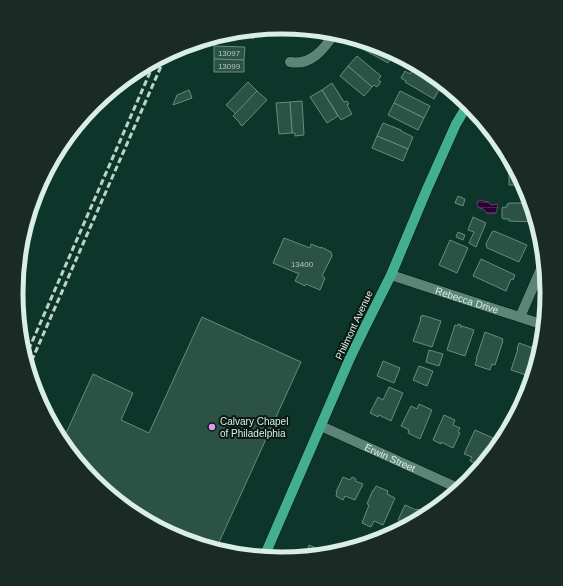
<svg xmlns="http://www.w3.org/2000/svg" width="563" height="586" font-family="Helvetica,sans-serif">
<style>
.water{fill:url(#water-rules);stroke:#5e4769}
.building{fill:#2c5246;stroke:#658c7e}
.lines{fill:none;stroke-linecap:round;stroke-linejoin:round}
.minor-casing{stroke:#001b13;stroke-width:11}
.major-casing{stroke:#001b13;stroke-width:11}
.minor{stroke:#5d8577;stroke-width:10}
.major{stroke:#44ae91;stroke-width:10}
.rail{stroke:#bbd3ca;stroke-width:3;stroke-dasharray:6 3;stroke-linecap:butt}
.poi-dot{fill:#df98f1;stroke:#091914;stroke-width:1.5}
.labels{text-anchor:middle;dominant-baseline:central;stroke-width:4;stroke-linejoin:round;paint-order:stroke}
.number-label{font-size:8px;fill:#aec7be}
.street-label{font-size:10px;fill:#d9eee6;stroke:#091914}
.poi-label{font-size:10px;fill:#d9eee6;stroke:#091914;text-anchor:start}
.rim{fill:none;stroke:#d9eee6;stroke-width:5}
</style>
<defs>
<pattern id="water-rules" width="6" height="5" patternUnits="userSpaceOnUse"><rect width="6" height="5" fill="#2a0034"/><path d="M0 2.5h6" fill="none" stroke="#482651"/></pattern>
</defs>
<rect width="100%" height="100%" fill="#0d352a"/>
<path class="water" d="M478,200L489,202V203L491,205L497,204L498,205L496,213L488,214L483,209L479,208L477,204Z"/>
<g class="building">
<path d="M260,30L253,39L243,31Z"/>
<path d="M364,42L383,48L394,53L388,63L361,48Z"/>
<path d="M214,46L245,47L244,60L214,59Z"/>
<path d="M357,56L381,76L378,80L381,82L377,87L374,85L372,87L348,66Z"/>
<path d="M214,59L244,60V72H214Z"/>
<path d="M407,60L429,72L443,83L441,86L404,66Z"/>
<path d="M348,66L372,87L364,96L340,76Z"/>
<path d="M412,70L441,86L434,99L405,82L406,81L401,78L405,71L410,74Z"/>
<path d="M248,82L257,91L236,114L226,105Z"/>
<path d="M332,83L344,102L347,101L349,104L347,105L352,114L341,120L322,90Z"/>
<path d="M189,90L192,98L173,105L177,95Z"/>
<path d="M322,90L338,116L327,123L310,97Z"/>
<path d="M257,91L267,100L242,126L240,124V123L233,116Z"/>
<path d="M400,91L430,106L424,118L394,103Z"/>
<path d="M302,101L304,135L295,136V133H292L290,102Z"/>
<path d="M290,102L292,133L279,134L276,103Z"/>
<path d="M394,103L424,118L418,130L388,115Z"/>
<path d="M383,123L401,130V131L413,137L408,149L377,136Z"/>
<path d="M377,136L408,149L403,161L372,148Z"/>
<path d="M509,166H513L523,185H509Z"/>
<path d="M42,181L41,188H40L38,198H37V202L34,201V205H35L34,222L32,221L31,231H30L29,235H27L26,238H28L26,255H25L24,261H23L21,268H18L21,241L36,191Z"/>
<path d="M458,196L465,199L463,206L455,203Z"/>
<path d="M509,203H530L535,217V222L509,221V219H503L502,217V208L503,207H507V204H509Z"/>
<path d="M473,217L486,223L476,247L469,243L474,232L468,230Z"/>
<path d="M494,231L527,245L519,262L487,248L486,244L492,232Z"/>
<path d="M458,232L465,235L463,240L456,237Z"/>
<path d="M284,238L310,248L311,244L321,248V247L331,252L332,256L322,276L325,278L320,290L306,284L305,286L295,281L299,273H297L273,263Z"/>
<path d="M450,240L468,248L457,273L439,265Z"/>
<path d="M481,259L515,275L513,280L511,279L506,291L473,276Z"/>
<path d="M422,315L441,321L432,347L413,341L421,319H420L421,316L422,317Z"/>
<path d="M202,317L301,362L216,549L180,538L134,514L94,481L62,442L93,374L133,393L121,420L149,433Z"/>
<path d="M458,324L461,325L460,327H462V326L474,330L465,356L447,350L455,325L457,326Z"/>
<path d="M485,332L503,339L502,340L503,341L495,365L492,364L490,370L475,365L477,359H476Z"/>
<path d="M519,343L530,347V348H531L532,346L536,347L535,351L538,352L529,376L511,370L518,349H517Z"/>
<path d="M429,350L443,354L439,366L426,362Z"/>
<path d="M383,361L400,368L394,383L377,376Z"/>
<path d="M419,366L433,371L427,386L413,380Z"/>
<path d="M389,387L403,393L391,421L379,415L378,417L370,413L378,397L383,400Z"/>
<path d="M419,404L432,410L420,439L408,433L409,430L401,426L411,406L417,409Z"/>
<path d="M444,415L455,420L453,425L460,428L458,432L460,433L453,448L441,442V444L433,440Z"/>
<path d="M475,430L493,438L490,446L491,447L484,462L481,466L470,461L472,457L464,454Z"/>
<path d="M343,477L350,480L352,477L356,479L355,481L363,484L355,500L345,496L343,500L336,496L337,492H336Z"/>
<path d="M376,486L388,491L387,494L395,498L383,525L374,521L371,527L362,523L369,505L367,504L373,490H374Z"/>
<path d="M405,505L416,510L417,509L425,512L423,517L409,525L407,524L406,526L404,527L398,524L400,521L398,520Z"/>
<path d="M309,545L320,550L318,555L305,556Z"/>
</g>
<g class="lines">
<g class="minor-casing">
<g id="minor">
<path d="M290,62C311,66 324,49 335,33"/>
<path id="s1" d="M391,275L544,325"/>
<path d="M520,317L544,262"/>
<path id="s2" d="M321,426L460,489"/>
</g>
</g>
<g class="major-casing">
<path id="major" d="M264,557L350,358L365,327L391,275L427,189L456,124L468,104"/>
</g>
<use href="#minor" class="minor"/>
<use href="#major" class="major"/>
<g class="rail">
<path d="M25,358L155,61"/>
<path d="M28,369L166,55"/>
</g>
</g>
<circle class="poi-dot" cx="212" cy="427" r="4"/>
<g class="labels">
<g class="number-label">
<text x="229" y="53">13097</text>
<text x="229" y="66">13099</text>
<text x="302" y="264">13400</text>
</g>
<g class="street-label">
<text stroke="none"><textPath href="#s1" startOffset="80">Rebecca Drive</textPath></text>
<text transform="translate(354 325) rotate(-65)">Philmont Avenue</text>
<text stroke="none"><textPath href="#s2" startOffset="76">Erwin Street</textPath></text>
</g>
<g class="poi-label">
<text x="220" y="421">Calvary Chapel<tspan x="220" dy="12">of Philadelphia</tspan></text>
</g>
</g>
<path d="M0 0H563V586H0ZM281 34H282A258 258 0 0 1 540 292V294A258 258 0 0 1 282 552H281A258 258 0 0 1 23 294V292A258 258 0 0 1 281 34Z" fill="#1a2a25" fill-rule="evenodd"/>
<path class="rim" d="M281 34H282A258 258 0 0 1 540 292V294A258 258 0 0 1 282 552H281A258 258 0 0 1 23 294V292A258 258 0 0 1 281 34Z"/>
</svg>
